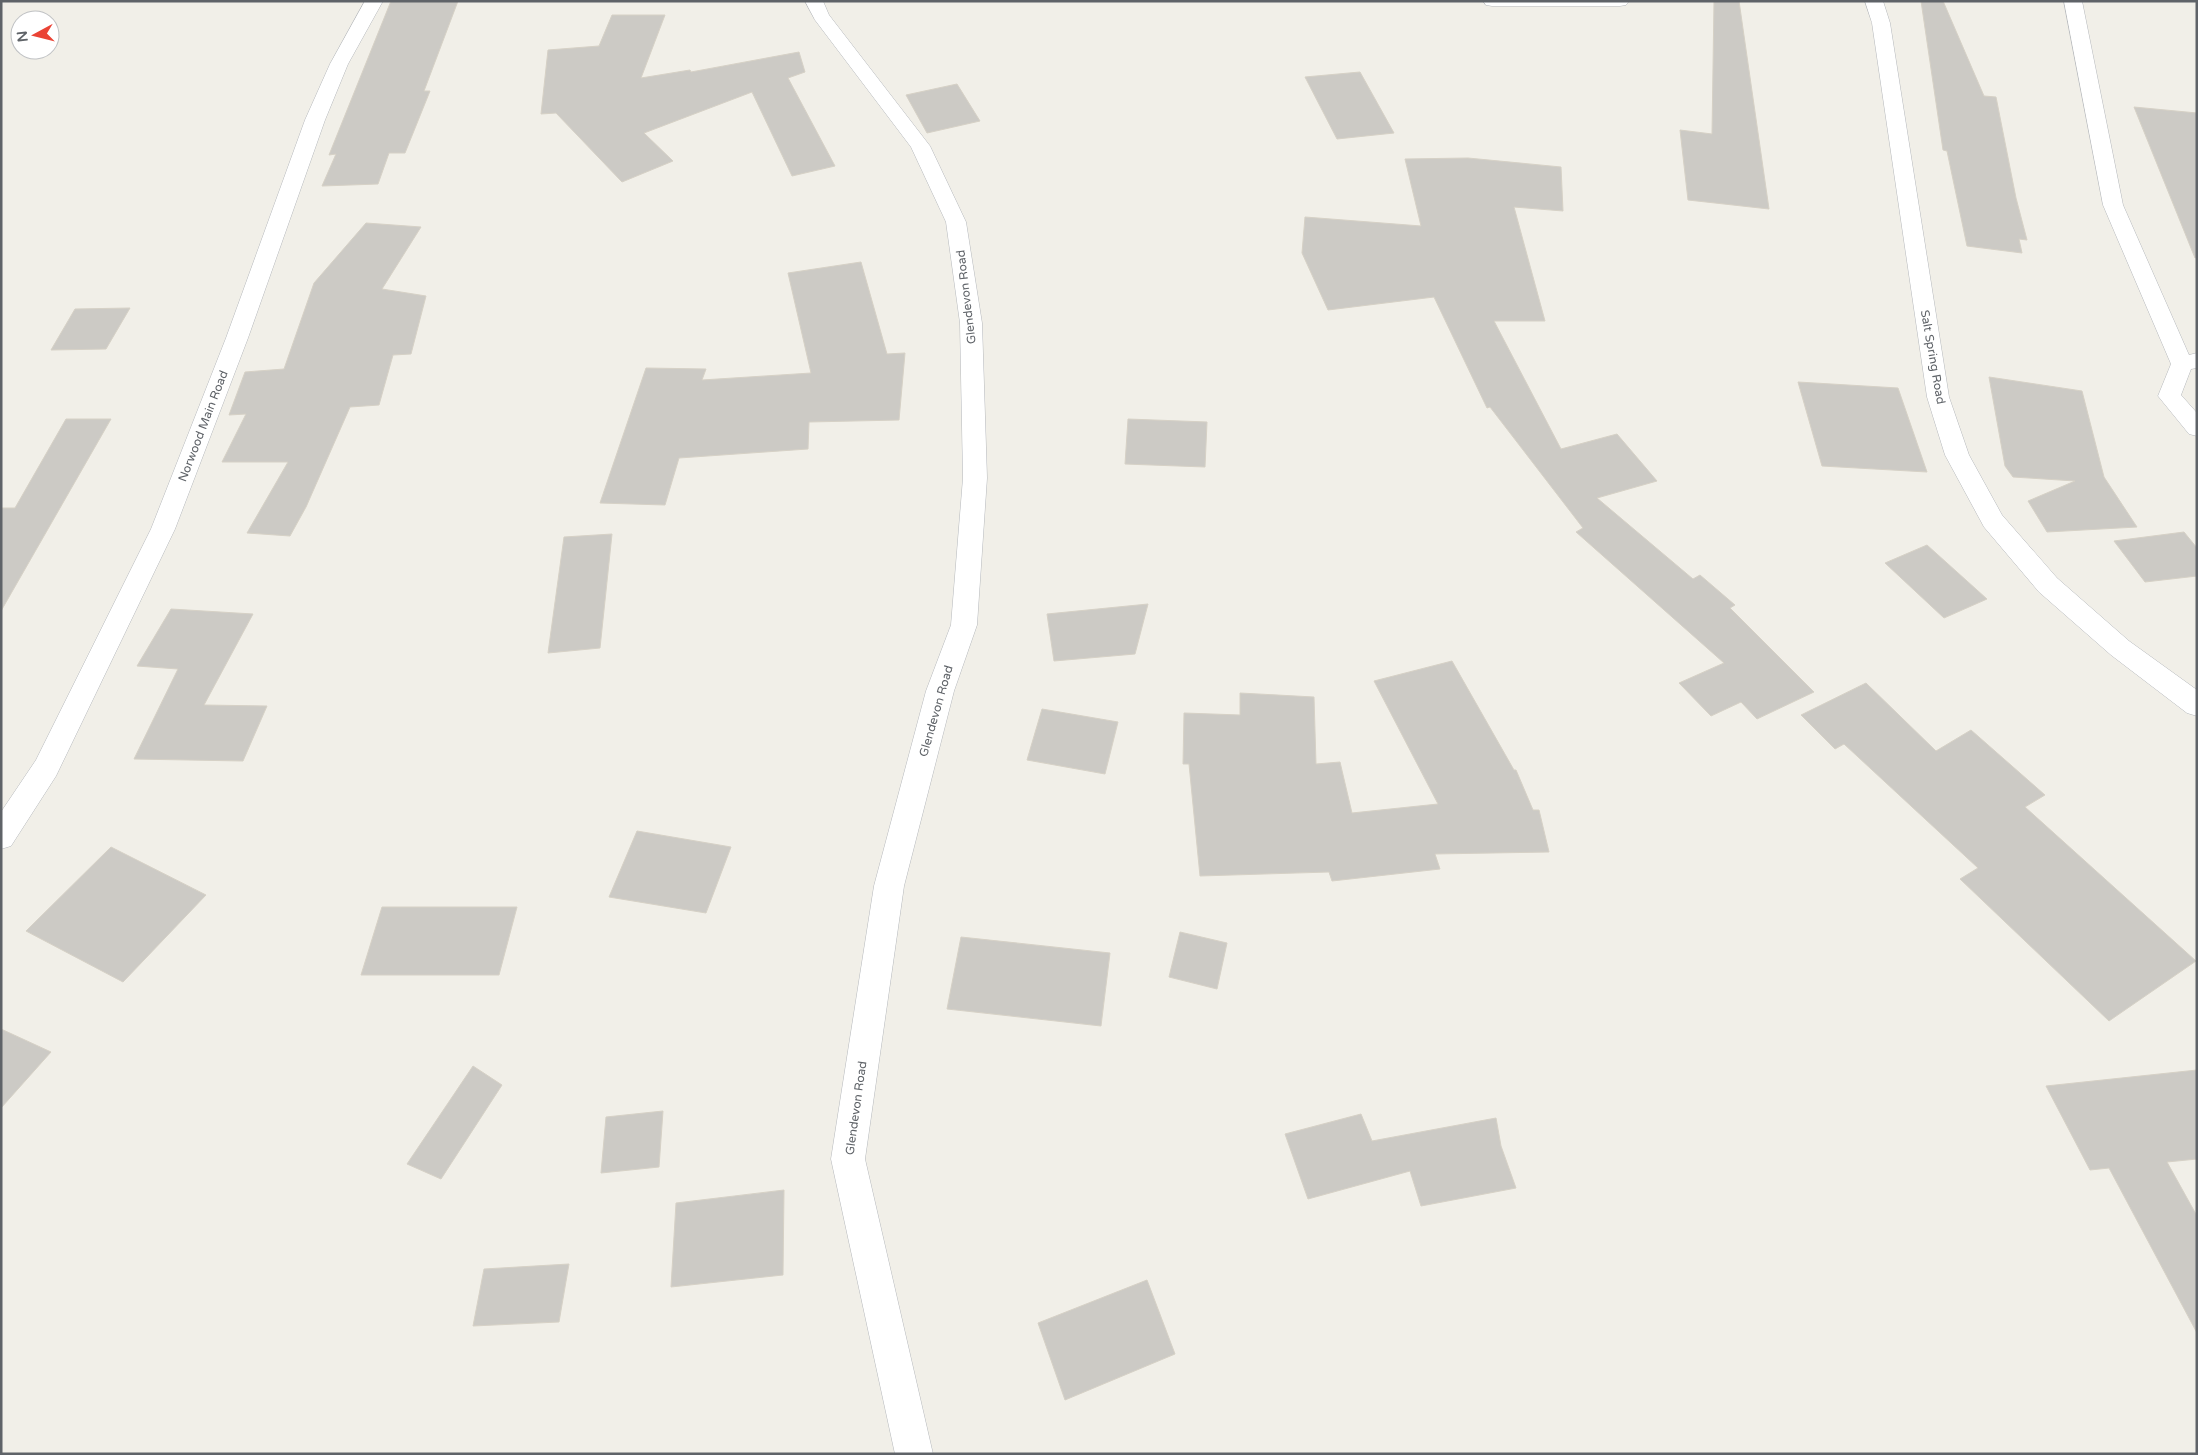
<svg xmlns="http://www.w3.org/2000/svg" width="2198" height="1455" font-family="'Varela Round',sans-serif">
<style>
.building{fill:#cccac5;stroke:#d6d1c6}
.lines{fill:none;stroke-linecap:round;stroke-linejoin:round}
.minor-casing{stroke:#b5b8bc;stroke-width:1}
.tertiary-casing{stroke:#b5b8bc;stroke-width:1}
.minor{fill:#fff;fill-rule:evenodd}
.tertiary{fill:#fff;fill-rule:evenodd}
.labels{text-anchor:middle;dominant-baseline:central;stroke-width:4;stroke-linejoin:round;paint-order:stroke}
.street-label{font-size:12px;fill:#5f6368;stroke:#fff}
</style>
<rect width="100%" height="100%" fill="#f1efe8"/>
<g class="building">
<path d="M391,1H458L424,91H430L405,153H389L378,184L322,186L336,154L329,155Z"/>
<path d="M1714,1H1739L1769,209L1688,200L1680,130L1712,134Z"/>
<path d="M1921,1H1943L1984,96L1996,97L2016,198L2027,240L2019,239L2022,253L1967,246L1947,151L1943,150Z"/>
<path d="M612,15H665L641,78L690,70L691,72L799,52L805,72L788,78L835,166L792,176L752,92L644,133L673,161L622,182L556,113L541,114L548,50L599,46Z"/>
<path d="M1360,72L1394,133L1337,139L1305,77Z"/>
<path d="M957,84L980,121L927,133L906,95Z"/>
<path d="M2134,107L2197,113V257L2195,258Z"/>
<path d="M1468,158L1561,167L1563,211L1514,207L1545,321H1494L1561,449L1617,434L1657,481L1597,498L1693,579L1700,575L1735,605L1730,608L1814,692L1757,719L1741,702L1711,716L1679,683L1724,663L1576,532L1583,528L1490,407L1487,408L1434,297L1328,310L1302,253L1305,217L1421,226L1405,159Z"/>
<path d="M366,223L421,227L382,289L426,296L411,354L393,355L379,405L350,407L306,507L290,536L247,533L288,462H222L246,414L229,415L245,372L284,369L314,283Z"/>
<path d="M861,262L887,354L905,353L899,420L809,422L808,449L679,458L665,505L600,503L646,368L706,369L702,380L811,373L788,273Z"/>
<path d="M130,308L106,349L51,350L75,309Z"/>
<path d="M1989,377L2082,391L2104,477L2137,527L2047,532L2028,501L2075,481L2013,477L2005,466Z"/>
<path d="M1798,382L1898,388L1927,472L1822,466Z"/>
<path d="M66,419H111L1,611V508H15Z"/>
<path d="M1128,419L1207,422L1205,467L1125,464Z"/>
<path d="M2184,532L2197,548V576L2145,582L2114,541Z"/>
<path d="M612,534L600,648L548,653L564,537Z"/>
<path d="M1927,545L1987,599L1944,618L1885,563Z"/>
<path d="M1148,604L1135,654L1054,661L1047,614Z"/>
<path d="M171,609L253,614L204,705L267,706L243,761L134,759L178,669L137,666Z"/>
<path d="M1452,661L1514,770H1516L1533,810H1539L1549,852L1435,854L1440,869L1332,881L1329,872L1200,876L1189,764H1183L1184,713L1240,715V693L1314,697L1316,764L1340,762L1352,813L1438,804L1374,681Z"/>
<path d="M1866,683L1936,751L1971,730L2045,795L2025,807L2196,961L2109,1021L1960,879L1978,868L1844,744L1835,749L1801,715Z"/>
<path d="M1042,709L1118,722L1105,774L1027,760Z"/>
<path d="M637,831L731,847L706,913L609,897Z"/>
<path d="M111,847L206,895L123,982L26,931Z"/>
<path d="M382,907H517L499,975H361Z"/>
<path d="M1180,932L1227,943L1217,989L1169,977Z"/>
<path d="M961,937L1110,953L1101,1026L947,1009Z"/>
<path d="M1,1029L51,1052L1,1108Z"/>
<path d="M473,1066L502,1085L441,1179L407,1164Z"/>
<path d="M2197,1070V1159L2167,1162L2197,1216V1333L2109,1168L2090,1170L2046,1086Z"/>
<path d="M663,1111L659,1167L601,1173L606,1117Z"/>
<path d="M1361,1114L1372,1141L1496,1118L1501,1146L1516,1188L1421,1206L1410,1171L1308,1199L1285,1134Z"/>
<path d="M784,1190L783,1275L671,1287L676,1203Z"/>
<path d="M569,1264L559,1322L473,1326L484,1269Z"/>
<path d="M1147,1280L1175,1354L1065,1400L1038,1323Z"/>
</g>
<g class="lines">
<g class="minor-casing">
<g id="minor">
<path d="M365,1H383L348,64L325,120L248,338L175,529L56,776L11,846L1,849V812L36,760L151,529L226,338L305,120L330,64Z"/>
<path d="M805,1H823L829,15L930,146L966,222L982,323L987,478L977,625L954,691L904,886L865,1159L933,1454H895L831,1159L874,886L926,691L951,625L963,478L960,323L946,222L911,147L815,20Z"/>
<path d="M1483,1H1629L1626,5L1620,6H1492L1486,5Z"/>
<path d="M2064,1H2082L2123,205L2189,355L2197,353V368L2191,369L2181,395L2197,413V436L2189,434L2158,396L2171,364L2103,205Z"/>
</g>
</g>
<g class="tertiary-casing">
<path id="tertiary" d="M1865,1H1883L1890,23L1949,397L1969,455L2002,515L2057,578L2129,641L2197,690V716L2187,713L2111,655L2039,592L1984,527L1945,455L1927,397L1872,23Z"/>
</g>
<use href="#minor" class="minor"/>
<use href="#tertiary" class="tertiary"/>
</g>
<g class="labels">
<g class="street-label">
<text transform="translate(966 297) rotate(-97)">Glendevon Road</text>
<text transform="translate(1933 357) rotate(80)">Salt Spring Road</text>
<text transform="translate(203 426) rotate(-69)">Norwood Main Road</text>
<text transform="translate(936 711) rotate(-74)">Glendevon Road</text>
<text transform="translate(856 1108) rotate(-82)">Glendevon Road</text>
</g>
</g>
<rect width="2198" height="1455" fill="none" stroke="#5f6368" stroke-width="5"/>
<g transform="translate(35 35) rotate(263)"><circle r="24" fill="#ffffff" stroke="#bfc1c3"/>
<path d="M0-4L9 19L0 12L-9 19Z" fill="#ea4335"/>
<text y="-8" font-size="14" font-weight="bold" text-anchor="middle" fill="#5f6368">N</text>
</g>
</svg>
